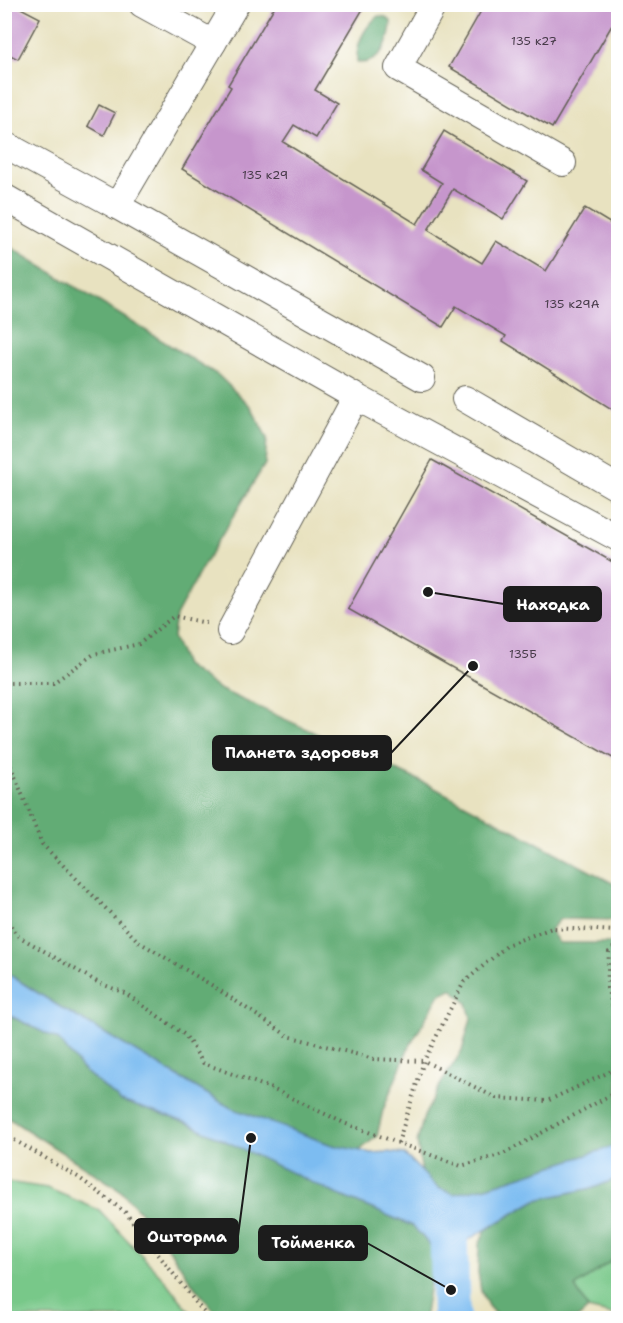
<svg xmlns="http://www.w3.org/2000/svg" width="623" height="1323" font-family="'Shantell Sans',sans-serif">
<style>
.green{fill:#78c889;stroke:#4a7252;stroke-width:1.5}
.forest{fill:#62ac75;stroke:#3f6448;stroke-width:1.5}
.water{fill:#7cbcf1;stroke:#4c6c86;stroke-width:1.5}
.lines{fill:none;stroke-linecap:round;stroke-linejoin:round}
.river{stroke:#7cbcf1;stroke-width:38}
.building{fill:#c696cc}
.minor-casing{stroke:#636155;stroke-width:28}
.path{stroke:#636155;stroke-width:4;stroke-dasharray:1.5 4.5;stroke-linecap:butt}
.minor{stroke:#fff;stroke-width:26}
.labels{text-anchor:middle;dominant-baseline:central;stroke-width:4.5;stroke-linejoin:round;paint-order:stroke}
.number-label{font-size:12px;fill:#463a48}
.leader{fill:none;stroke:#1c1c1c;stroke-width:2}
.callout-dot{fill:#1c1c1c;stroke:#fff;stroke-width:2}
.callout{fill:#1c1c1c;stroke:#1c1c1c;stroke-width:2}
.callout-label{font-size:16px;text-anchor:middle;font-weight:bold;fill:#fff}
</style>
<rect width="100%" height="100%" fill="#fff"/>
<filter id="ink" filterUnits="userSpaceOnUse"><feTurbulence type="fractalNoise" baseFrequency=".0167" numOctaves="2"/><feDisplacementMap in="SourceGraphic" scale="12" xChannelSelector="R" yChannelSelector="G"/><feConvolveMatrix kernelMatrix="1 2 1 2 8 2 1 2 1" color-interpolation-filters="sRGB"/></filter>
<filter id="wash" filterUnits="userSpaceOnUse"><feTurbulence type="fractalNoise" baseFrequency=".008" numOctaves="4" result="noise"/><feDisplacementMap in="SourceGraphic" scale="24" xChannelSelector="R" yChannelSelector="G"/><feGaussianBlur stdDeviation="1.35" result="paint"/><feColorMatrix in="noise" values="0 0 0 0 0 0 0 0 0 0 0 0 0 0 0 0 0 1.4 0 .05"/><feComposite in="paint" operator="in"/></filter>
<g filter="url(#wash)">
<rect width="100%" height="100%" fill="#e8e2c0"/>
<g class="green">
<path d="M7,1182L47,1188L99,1210L163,1278L195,1318H5L4,1183Z"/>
<path d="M618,1256V1316L588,1309L575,1287Z"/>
</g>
<g class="forest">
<path d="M378,16L386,17L391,21C391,40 379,67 357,62C356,44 364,28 378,16Z"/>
<path d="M4,243L218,375L251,407L267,438L265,464L202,568L176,616L173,637L185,665L219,689L431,786L618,886V920L560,919L550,930L559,943H618V1145L487,1187L454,1194L438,1188L422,1173L417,1142L424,1116L443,1080L462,1051L471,1018L467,1003L452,989L440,994L408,1049L383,1110L377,1136L359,1151L332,1145L231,1108L60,1007L5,972Z"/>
<path d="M4,1013L59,1040L82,1069L121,1101L188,1123L334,1193L413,1226L435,1251L425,1314L422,1318H220L194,1286L154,1227L119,1189L5,1116Z"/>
<path d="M618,1178V1256L575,1287L588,1309L578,1318H499L488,1306L481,1291L478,1272L479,1244L486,1230L536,1200L596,1187Z"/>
</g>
<path class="water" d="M5,972L60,1007L231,1108L332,1145L371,1153L388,1152L404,1154L438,1188L454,1194L487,1187L618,1145V1178L596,1187L536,1200L456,1247L435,1251L413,1226L334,1193L188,1123L121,1101L82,1069L59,1040L5,1013Z"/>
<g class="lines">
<path class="river" d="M448,1217L451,1318"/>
</g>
<g id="blocks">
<g class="building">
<path d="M276,4H366L315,90L337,103L316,138L294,125L283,142L417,224L442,183L421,170L444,131L527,181L503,219L453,189L428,230L482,263L496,241L546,271L585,208L618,228V413L503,341L506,336L456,306L443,327L182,169L231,87L228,85Z"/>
<path d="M485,4H618V15L552,128L449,67Z"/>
<path d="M4,5H15L40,18L18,59L4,52Z"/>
<path d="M99,105L115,113L104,135L88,126Z"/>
<path d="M432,460L618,565V761L348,609Z"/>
</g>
</g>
</g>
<g filter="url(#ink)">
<use href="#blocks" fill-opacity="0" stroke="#636155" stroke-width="1.5"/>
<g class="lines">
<g class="minor-casing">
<g id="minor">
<path d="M142,4L213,43L236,4"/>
<path d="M434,4L398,68L563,163"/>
<path d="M213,43L117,206L422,378"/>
<path d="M4,144L117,206"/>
<path d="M4,197L356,397L618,538"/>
<path d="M465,399L618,488"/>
<path d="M230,631L356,397"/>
</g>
</g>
<g class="path">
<path d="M4,683H53L94,654L139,644L174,616L211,624"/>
<path d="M4,749L42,844L139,942L213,986L288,1036L374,1059L424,1061L496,1098L547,1101L618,1068"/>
<path d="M4,916L18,936L99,983L125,993L185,1035L203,1063L270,1088L344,1123L461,1166L503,1154L618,1091"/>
<path d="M618,943L609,952L607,988L618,1023"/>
<path d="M4,1134L78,1177L125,1212L208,1318"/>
<path d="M398,1143L424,1061L464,982L509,944L552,928L618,931"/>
</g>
<use href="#minor" class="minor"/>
</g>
</g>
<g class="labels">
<g class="number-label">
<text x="534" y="41">135 к27</text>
<text x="265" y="175">135 к29</text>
<text x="572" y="304">135 к29А</text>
<text x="523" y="654">135Б</text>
</g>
</g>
<path class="leader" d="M428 592L504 604M473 666L391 753M251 1138L238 1236M451 1290L367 1243"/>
<g class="callout-dot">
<circle cx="428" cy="592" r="6"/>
<circle cx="473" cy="666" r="6"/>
<circle cx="251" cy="1138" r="6"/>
<circle cx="451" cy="1290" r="6"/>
</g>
<g class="callout">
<rect x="504" y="587" width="97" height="34" rx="6"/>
<rect x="213" y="736" width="178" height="34" rx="6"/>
<rect x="135" y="1219" width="103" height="34" rx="6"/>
<rect x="259" y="1226" width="108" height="34" rx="6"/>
</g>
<g class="callout-label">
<text x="553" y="610">Находка</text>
<text x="302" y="758">Планета здоровья</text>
<text x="187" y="1242">Ошторма</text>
<text x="313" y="1248">Тойменка</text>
</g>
<rect width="623" height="1323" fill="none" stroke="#fff" stroke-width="24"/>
</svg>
